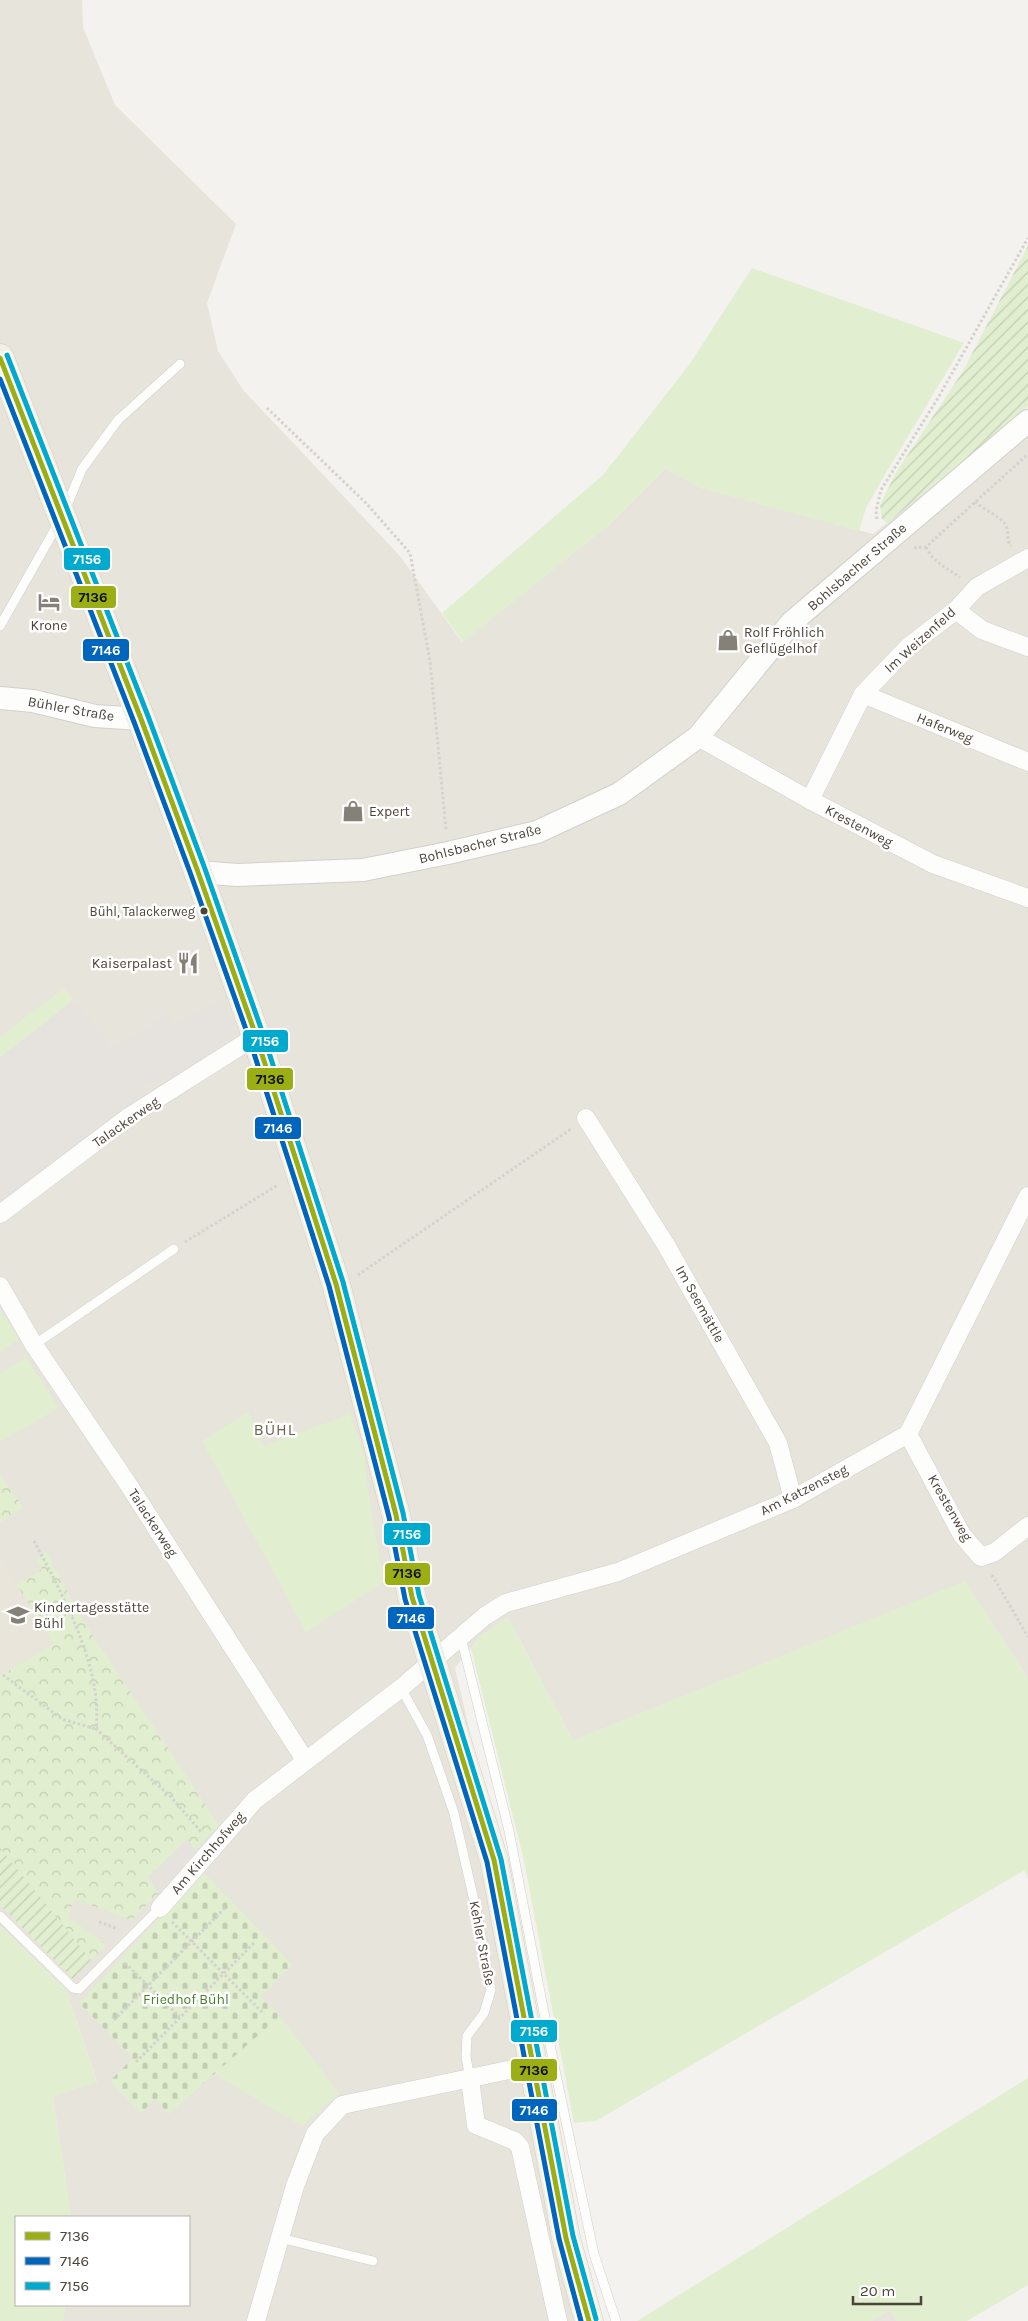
<svg xmlns="http://www.w3.org/2000/svg" width="1028" height="2321" font-family="Karla,sans-serif">
<style>
.residential{fill:#e7e4dc}
.education{fill:#eae5da}
.grass{fill:#e1eecf}
.forest{fill:url(#forest-crowns)}
.cemetery{fill:url(#cemetery-stones)}
.garden{fill:url(#garden-furrows)}
.parking{fill:#e6e3df}
.lines{fill:none;stroke-linecap:round;stroke-linejoin:round}
.service-casing{stroke:#d2d0cb;stroke-width:10}
.minor-casing{stroke:#d2d0cb;stroke-width:19}
.tertiary-casing{stroke:#d2d0cb;stroke-width:24}
.primary-casing{stroke:#d6cebb;stroke-width:29}
.path{stroke:#d3d2cc;stroke-width:3;stroke-dasharray:2.5 2.5;stroke-linecap:butt}
.service{stroke:#fdfdfc;stroke-width:9}
.minor{stroke:#fdfdfc;stroke-width:18}
.tertiary{stroke:#fdfdfc;stroke-width:22}
.primary{stroke:#f2efe6;stroke-width:28}
.bus-1-casing{stroke:#fff;stroke-width:9}
.bus-2-casing{stroke:#fff;stroke-width:9}
.bus-3-casing{stroke:#fff;stroke-width:9}
.bus-1{stroke:#9baf14;stroke-width:5}
.bus-2{stroke:#0065bd;stroke-width:5}
.bus-3{stroke:#00a9ce;stroke-width:5}
.bus-dot{fill:#4b4439;stroke:#fff;stroke-width:2}
.labels{text-anchor:middle;dominant-baseline:central;stroke-width:5;stroke-linejoin:round;paint-order:stroke}
.bus-label{font-size:13px;fill:#4b4439;stroke:#fff;text-anchor:end}
.street-label{font-size:14px;fill:#4b4439;stroke:#fff}
.poi-label{font-size:14px;fill:#4b4439;stroke:#fff;text-anchor:start}
.park-label{font-size:14px;fill:#4a7f2a;stroke:#fff}
.quarter-label{font-size:16px;letter-spacing:1px;fill:#6e6250;stroke:#fff}
.line-badge{stroke:#fff;stroke-width:2}
.badge-label{font-size:14px;text-anchor:middle;font-weight:bold;fill:#fff}
.pale-badge-label{font-size:14px;text-anchor:middle;font-weight:bold;fill:#111}
</style>
<defs>
<pattern id="forest-crowns" width="20" height="18" patternUnits="userSpaceOnUse" patternTransform="scale(1.25)"><rect width="20" height="18" fill="#e1eecf"/><path d="M2 6a3 3 0 1 1 6 0M12 15a3 3 0 1 1 6 0" fill="none" stroke="#c3cdb2"/></pattern>
<pattern id="cemetery-stones" width="16" height="16" patternUnits="userSpaceOnUse" patternTransform="scale(1.25)"><rect width="16" height="16" fill="#e1eecf"/><path d="M2 7V4a2 2 0 0 1 4 0v3zM10 15v-3a2 2 0 0 1 4 0v3z" fill="#c3cdb2"/></pattern>
<pattern id="garden-furrows" width="10" height="10" patternUnits="userSpaceOnUse" patternTransform="scale(1.25)"><rect width="10" height="10" fill="#e1eecf"/><path d="M-1 1l2-2M0 10L10 0M9 11l2-2" fill="none" stroke="#c3cdb2"/></pattern>
</defs>
<rect width="100%" height="100%" fill="#f4f2ee"/>
<g class="residential">
<path d="M0,0H82L83,27L115,105L236,224L207,303L218,351L244,391L400,556L462,642L610,524L665,469L701,488L873,534L1013,421L1028,425V1678L965,1582L573,1741L508,1617L479,1638L455,1668L516,1931L571,2211L603,2321H62L66,2305H189V2217H71L53,2096L97,2081L66,1990L0,1926Z"/>
<path d="M890,2310L897,2321H871Z"/>
</g>
<path class="education" d="M0,1558L53,1644L0,1676Z"/>
<g class="grass">
<path d="M752,268L964,343L880,483L866,508L859,531L701,488L665,469L610,524L463,642L442,613L603,475L689,365Z"/>
<path d="M64,988L74,1000L0,1058V1036Z"/>
<path d="M0,1311L20,1339L0,1352Z"/>
<path d="M26,1357L59,1408L0,1442V1374Z"/>
<path d="M248,1412L264,1446L350,1414L364,1454L369,1496L384,1582L306,1632L202,1441Z"/>
<path d="M965,1581L1028,1678V1880L1025,1870L596,2121L574,2123L524,1861L471,1648L479,1638L508,1617L573,1741Z"/>
<path d="M0,1926L66,1990L97,2082L53,2096L71,2217H16V2305H66L62,2321H0Z"/>
<path d="M280,2016L339,2093L302,2126L214,2074Z"/>
<path d="M1028,2078V2285L967,2321H897L890,2310L871,2321H637Z"/>
</g>
<g class="forest">
<path d="M0,1475L23,1507L0,1523Z"/>
<path d="M46,1552L86,1625L219,1825L195,1850L188,1840L148,1878L159,1893L131,1920L74,1899L68,1917L107,1945L91,1960L0,1848V1676L53,1644L17,1585L42,1569L37,1559Z"/>
</g>
<path class="cemetery" d="M203,1872L293,1965L261,1996L280,2016L169,2114L155,2099L141,2113L110,2081L133,2058L79,2003Z"/>
<g class="garden">
<path d="M1028,246V406L1013,421L887,523L882,519L880,505L895,474L963,371Z"/>
<path d="M0,1848L91,1960L73,1979L0,1905Z"/>
</g>
<g class="parking">
<path d="M224,997L236,1034L186,1070L144,1088L147,1093L0,1203V1058L74,1000L112,1048L166,1015L173,1025Z"/>
<path d="M188,1839L195,1850L159,1893L148,1877Z"/>
</g>
<g class="lines">
<g class="service-casing">
<g id="service">
<path d="M66,508L82,469L118,420L180,364"/>
<path d="M0,626L59,522"/>
<path d="M34,1345L174,1249"/>
<path d="M461,1637L509,1831L555,2070L594,2254L616,2321"/>
<path d="M401,1688L427,1735L454,1813L476,1909L491,1990L484,2013L467,2036L466,2057L470,2079"/>
<path d="M0,1916L73,1988L79,1989L160,1908"/>
<path d="M280,2238L373,2261"/>
</g>
</g>
<g class="minor-casing">
<g id="minor">
<path d="M956,610L982,630L1028,647"/>
<path d="M863,694L1028,762"/>
<path d="M698,737L810,800L933,864L1028,898"/>
<path d="M810,800L863,694L908,647L956,610L977,587L1028,558"/>
<path d="M586,1118L666,1245L778,1443L793,1499"/>
<path d="M0,1214L130,1116L256,1036"/>
<path d="M0,1286L34,1345L128,1484L305,1760"/>
<path d="M908,1434L962,1535L981,1557L995,1552L1028,1526"/>
<path d="M160,1908L255,1800L401,1688L485,1616L506,1603L618,1572L793,1499L908,1434L1028,1196"/>
<path d="M470,2079L476,2125L515,2141L520,2147L558,2321"/>
<path d="M256,2321L295,2186L315,2134L342,2105L533,2065"/>
</g>
</g>
<g class="tertiary-casing">
<g id="tertiary">
<path d="M0,698L33,701L95,716L141,719"/>
<path d="M198,872L237,875L363,870L448,853L537,832L619,794L698,737L792,622L1028,421"/>
</g>
</g>
<g class="primary-casing">
<path id="primary" d="M0,358L141,719L198,872L256,1036L336,1284L396,1515L412,1597L494,1860L566,2238L589,2321"/>
</g>
<g class="path">
<path d="M267,408L366,503L410,553L430,661L446,830"/>
<path d="M975,502C984,509 999,516 1005,524C1010,531 1005,539 1011,546"/>
<path d="M877,519L876,511L881,490L938,398L1028,238"/>
<path d="M926,547C933,562 946,568 960,577"/>
<path d="M914,548L926,547L1028,454"/>
<path d="M185,1242L278,1185"/>
<path d="M358,1275L571,1129"/>
<path d="M34,1541C62,1594 103,1667 96,1729L171,1797L202,1833"/>
<path d="M992,1575L1028,1637"/>
<path d="M3,1675L62,1719L96,1729"/>
<path d="M99,1922L118,1929"/>
<path d="M172,1922L264,2014"/>
<path d="M125,1963L180,2017"/>
<path d="M114,2020L226,1907"/>
<path d="M136,2062L254,1943"/>
</g>
<use href="#service" class="service"/>
<use href="#minor" class="minor"/>
<use href="#tertiary" class="tertiary"/>
<use href="#primary" class="primary"/>
<g class="bus-1-casing">
<path id="bus-1" d="M0,358L141,719L198,872L256,1036L336,1284L396,1515L412,1597L494,1860L566,2238L589,2321"/>
</g>
<g class="bus-2-casing">
<path id="bus-2" d="M0,379L134,722L191,875L249,1038L329,1286L389,1517L405,1599L487,1862L559,2239L581,2321"/>
</g>
<g class="bus-3-casing">
<path id="bus-3" d="M7,355L148,716L205,869L263,1034L343,1282L403,1513L419,1595L501,1859L573,2236L596,2319"/>
</g>
<use href="#bus-1" class="bus-1"/>
<use href="#bus-2" class="bus-2"/>
<use href="#bus-3" class="bus-3"/>
</g>
<defs>
<g id="hotel-bare" transform="scale(1.725)"><path d="M-6-4.5h1.5V1H6V5H4.5V3h-9V5H-6ZM-4 0a1.8 1.8 0 1 1 3.6 0ZM.5 0V-2.5h3Q6-2.5 6 0Z" fill="#868178" stroke="#fff" stroke-width="2.5" paint-order="stroke"/></g>
<g id="shop-bare" transform="scale(1.725)"><path d="M-5-2.5h2.3a2.7 3.5 0 0 1 5.4 0H5L5.5 6h-11ZM-1.5-2.5h3a1.5 2.3 0 0 0-3 0Z" fill="#868178" stroke="#fff" stroke-width="2.5" paint-order="stroke"/></g>
<g id="restaurant-bare" transform="scale(1.725)"><path d="M-5-6h1v4h1v-4h1v4h1v-4h1v5L-1.5 .5V6h-2V.5L-5-1ZM5-6V6H3V1.5H1.5Q1.5-4 5-6Z" fill="#868178" stroke="#fff" stroke-width="2.5" paint-order="stroke"/></g>
<g id="school-bare" transform="scale(1.725)"><path d="M0-5L7-2L0 1L-7-2ZM-4 1L0 2.5L4 1V4Q0 6-4 4Z" fill="#868178" stroke="#fff" stroke-width="2.5" paint-order="stroke"/></g>
</defs>
<g fill-rule="evenodd">
<use href="#hotel-bare" x="49" y="602"/>
<use href="#shop-bare" x="728" y="640"/>
<use href="#shop-bare" x="353" y="811"/>
<use href="#restaurant-bare" x="188" y="963"/>
<use href="#school-bare" x="18" y="1615"/>
</g>
<circle class="bus-dot" cx="204" cy="911" r="4.5"/>
<g class="labels">
<g class="bus-label">
<text x="195" y="911">Bühl, Talackerweg</text>
</g>
<g class="street-label">
<text transform="translate(857 567) rotate(-41)">Bohlsbacher Straße</text>
<text transform="translate(920 640) rotate(-42)">Im Weizenfeld</text>
<text transform="translate(71 709) rotate(10)">Bühler Straße</text>
<text transform="translate(945 728) rotate(22)">Haferweg</text>
<text transform="translate(859 826) rotate(28)">Krestenweg</text>
<text transform="translate(480 844) rotate(-14)">Bohlsbacher Straße</text>
<text transform="translate(126 1122) rotate(-35)">Talackerweg</text>
<text transform="translate(700 1304) rotate(61)">Im Seemättle</text>
<text transform="translate(804 1490) rotate(-27)">Am Katzensteg</text>
<text transform="translate(950 1508) rotate(60)">Krestenweg</text>
<text transform="translate(153 1523) rotate(57)">Talackerweg</text>
<text transform="translate(208 1853) rotate(-49)">Am Kirchhofweg</text>
<text transform="translate(482 1943) rotate(79)">Kehler Straße</text>
</g>
<g class="poi-label">
<text x="49" y="625" text-anchor="middle">Krone</text>
<text x="744" y="632">Rolf Fröhlich<tspan x="744" dy="16">Geflügelhof</tspan></text>
<text x="369" y="811">Expert</text>
<text x="172" y="963" text-anchor="end">Kaiserpalast</text>
<text x="34" y="1607">Kindertagesstätte<tspan x="34" dy="16">Bühl</tspan></text>
</g>
<g class="park-label">
<text x="186" y="1999">Friedhof Bühl</text>
</g>
<g class="quarter-label">
<text x="275" y="1429">BÜHL</text>
</g>
</g>
<g class="line-badge">
<rect x="63" y="547" width="48" height="24" rx="5" fill="#00a9ce"/>
<rect x="70" y="585" width="47" height="24" rx="5" fill="#9baf14"/>
<rect x="82" y="638" width="48" height="24" rx="5" fill="#0065bd"/>
<rect x="242" y="1029" width="47" height="24" rx="5" fill="#00a9ce"/>
<rect x="246" y="1067" width="48" height="24" rx="5" fill="#9baf14"/>
<rect x="254" y="1116" width="48" height="24" rx="5" fill="#0065bd"/>
<rect x="383" y="1522" width="48" height="24" rx="5" fill="#00a9ce"/>
<rect x="384" y="1562" width="47" height="24" rx="5" fill="#9baf14"/>
<rect x="387" y="1606" width="48" height="24" rx="5" fill="#0065bd"/>
<rect x="510" y="2019" width="48" height="24" rx="5" fill="#00a9ce"/>
<rect x="510" y="2058" width="48" height="24" rx="5" fill="#9baf14"/>
<rect x="511" y="2098" width="47" height="24" rx="5" fill="#0065bd"/>
</g>
<g class="badge-label">
<text x="87" y="564">7156</text>
<text x="106" y="655">7146</text>
<text x="265" y="1046">7156</text>
<text x="278" y="1133">7146</text>
<text x="407" y="1539">7156</text>
<text x="411" y="1623">7146</text>
<text x="534" y="2036">7156</text>
<text x="534" y="2115">7146</text>
</g>
<g class="pale-badge-label">
<text x="93" y="602">7136</text>
<text x="270" y="1084">7136</text>
<text x="407" y="1578">7136</text>
<text x="534" y="2075">7136</text>
</g>
<rect x="15" y="2216" width="175" height="90" fill="#ffffff" stroke="#b7b4b0"/>
<rect x="25" y="2232" width="25" height="8" fill="#9baf14" stroke="#b7b4b0"/>
<text x="60" y="2241" font-size="15" fill="#4b4439">7136</text>
<rect x="25" y="2257" width="25" height="8" fill="#0065bd" stroke="#b7b4b0"/>
<text x="60" y="2266" font-size="15" fill="#4b4439">7146</text>
<rect x="25" y="2282" width="25" height="8" fill="#00a9ce" stroke="#b7b4b0"/>
<text x="60" y="2291" font-size="15" fill="#4b4439">7156</text>
<path d="M853 2296v8h68v-8" fill="none" stroke="#4b4439" stroke-width="2.5"/>
<text x="860" y="2296" font-size="15" fill="#4b4439" stroke="#ffffff" stroke-width="4" paint-order="stroke">20 m</text>
</svg>
